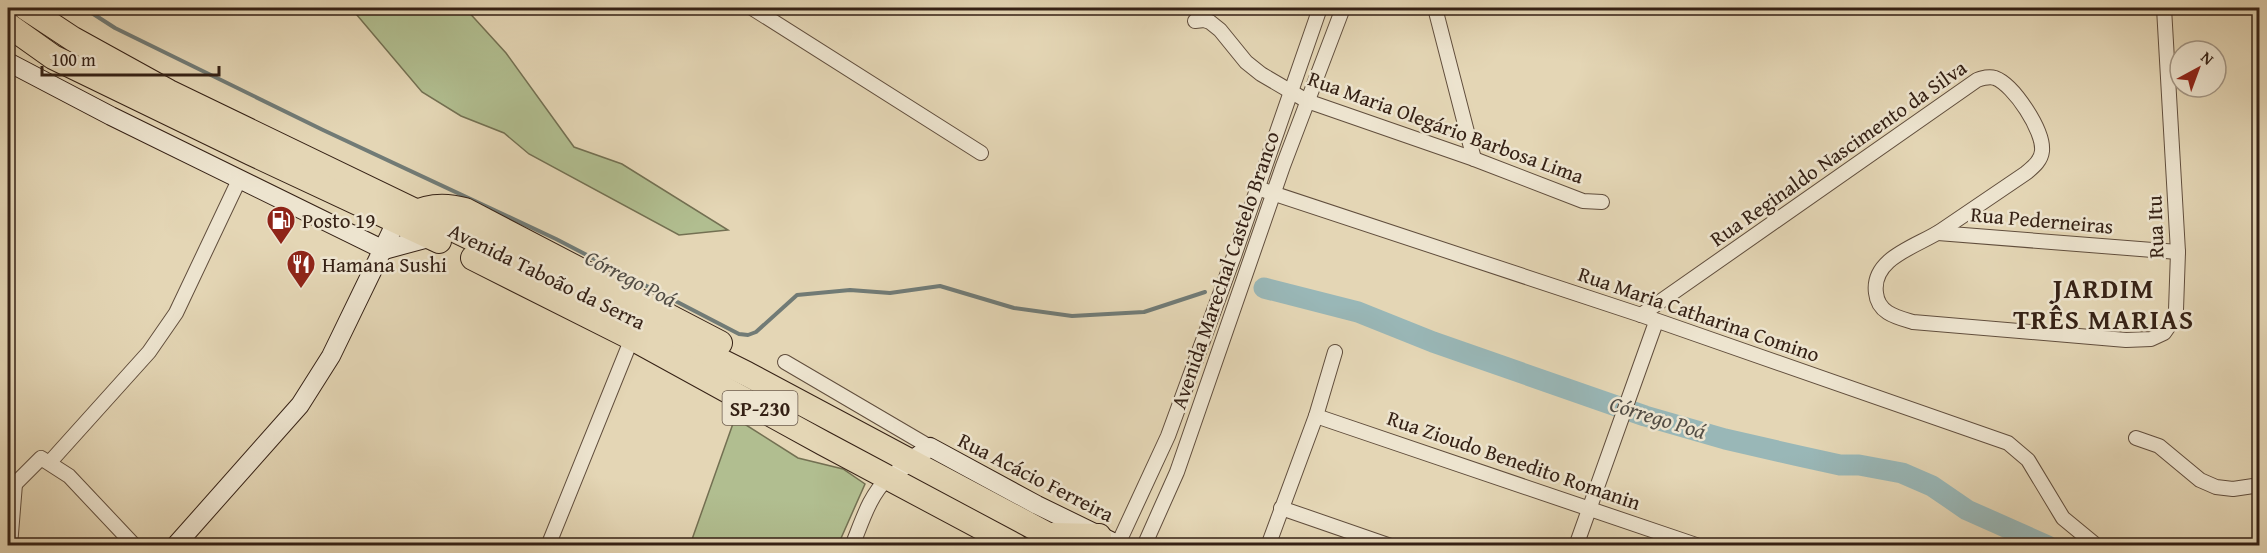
<svg xmlns="http://www.w3.org/2000/svg" width="2267" height="553" font-family="'Gentium Book Plus',serif">
<style>
.green{fill:#b1be90;stroke:#737052;stroke-width:1.5}
.lines{fill:none;stroke-linecap:round;stroke-linejoin:round}
.stream{stroke:#717b76;stroke-width:4}
.river{stroke:#99b7b7;stroke-width:21}
.street-casing{stroke:#614e3d;stroke-width:16}
.secondary-casing{stroke:#352115;stroke-width:20}
.highway-casing{stroke:#352115;stroke-width:26}
.street{stroke:#ede4cf;stroke-width:14}
.secondary{stroke:#ede4cf;stroke-width:18}
.highway{stroke:#e4d6b5;stroke-width:24}
.labels{text-anchor:middle;dominant-baseline:central;stroke-width:5;stroke-linejoin:round;paint-order:stroke}
.shield{fill:#ede4cf;stroke:#6c5c4d;stroke-width:1.5}
.shield-label{font-size:20px;font-weight:bold;fill:#352115}
.street-label{font-size:21px;fill:#352115;stroke:#ede4cf}
.poi-label{font-size:21px;fill:#352115;stroke:#ede4cf;text-anchor:start}
.water-label{font-size:22px;font-style:italic;fill:#534e46;stroke:#ede4cf}
.district-label{font-size:27px;font-weight:bold;letter-spacing:1.5px;fill:#352115;stroke:#ede4cf}
</style>
<rect width="100%" height="100%" fill="#e4d6b5"/>
<filter id="stains"><feTurbulence type="fractalNoise" baseFrequency=".00333" numOctaves="4"/><feColorMatrix values="0 0 0 0 .2 0 0 0 0 .09 0 0 0 0 .02 0 0 0 .5 -.17"/></filter>
<radialGradient id="worn" r=".72"><stop offset=".6" stop-color="#630" stop-opacity="0"/><stop offset="1" stop-color="#630" stop-opacity=".3"/></radialGradient>
<g class="green">
<path d="M351,8H465L506,53L574,147L622,164L728,230L679,235L529,154L504,133L461,116L422,92Z"/>
<path d="M735,418L798,458L843,469L865,484L838,545H690Z"/>
</g>
<g class="lines">
<path class="stream" d="M84,8L115,28L323,130L556,239L739,334L748,335L756,332L797,295L850,290L890,293L940,286L1014,308L1072,316L1144,312L1205,292"/>
<path class="river" d="M1264,288L1358,312L1433,342L1645,416L1725,439L1799,456L1840,465H1859L1902,473L1932,486L1967,510L2048,546"/>
<g class="street-casing">
<g id="street">
<path d="M752,8L981,153"/>
<path d="M1435,8L1474,159"/>
<path d="M1195,21L1204,20L1210,22L1220,30L1246,62L1261,74L1307,101L1474,159L1583,201L1602,202"/>
<path d="M1257,188L1641,315L2008,443L2028,460L2063,518L2097,546"/>
<path d="M1938,233L2178,252"/>
<path d="M1641,315L1977,80C1983,78 1989,76 1995,78C2014,85 2044,131 2042,151C2041,161 2033,167 2026,173C1998,192 1970,211 1942,230C1919,246 1871,257 1876,293C1878,313 1896,317 1913,322L2126,340L2151,339L2164,333L2171,323L2176,310L2178,252L2164,8"/>
<path d="M785,362L930,447"/>
<path d="M1316,416L1699,546"/>
<path d="M2136,438L2159,446L2200,480L2216,487L2233,489L2260,485"/>
<path d="M50,462L149,352L176,313L239,180"/>
<path d="M8,491L41,458L69,476L135,546"/>
<path d="M1281,508L1391,546"/>
<path d="M1118,544L1168,436L1234,256L1320,8"/>
<path d="M10,546L15,484"/>
<path d="M548,546L632,338"/>
<path d="M852,546C862,522 869,496 888,478"/>
<path d="M1144,546L1177,472L1283,166L1343,8"/>
<path d="M1268,546L1316,416L1335,352"/>
<path d="M1576,546L1656,322"/>
</g>
</g>
<g class="secondary-casing">
<g id="secondary">
<path d="M8,62L111,116L384,250"/>
<path d="M384,250L432,237"/>
<path d="M901,468L930,447L1037,505L1121,546"/>
<path d="M175,546L300,405L331,356L396,222"/>
</g>
</g>
<g class="highway-casing">
<g id="highway">
<path d="M26,8L73,39L169,92L585,293L747,374L1069,546"/>
<path d="M8,25L53,57L251,153L439,241"/>
<path d="M412,214C429,205 447,205 465,210L720,343"/>
<path d="M473,258L632,338L823,443L1016,546"/>
<path d="M1051,535L1099,536"/>
</g>
</g>
<use href="#street" class="street"/>
<use href="#secondary" class="secondary"/>
<use href="#highway" class="highway"/>
</g>
<defs>
<g id="fuel-pin" transform="scale(1.5)"><path d="M0 17L-7.5 6A9.5 9.5 0 1 1 7.5 6Z" fill="#8f2418" stroke="#ede4cf"/><path d="M-5.5-6h7V0h2V4h1.3V-2.5L3-4.5l.8-.8L6-3V5H2.5V1h-1V6h-7ZM-4.2-4.7v3.2H.2V-4.7Z" fill="#fff"/></g>
<g id="restaurant-pin" transform="scale(1.5)"><path d="M0 17L-7.5 6A9.5 9.5 0 1 1 7.5 6Z" fill="#8f2418" stroke="#ede4cf"/><path d="M-5-6h1v4h1v-4h1v4h1v-4h1v5L-1.5 .5V6h-2V.5L-5-1ZM5-6V6H3V1.5H1.5Q1.5-4 5-6Z" fill="#fff"/></g>
</defs>
<g fill-rule="evenodd">
<use href="#fuel-pin" x="281" y="220"/>
<use href="#restaurant-pin" x="301" y="264"/>
</g>
<g class="labels">
<rect class="shield" x="722.5" y="391" width="75" height="34" rx="4.5"/>
<g class="shield-label">
<text x="760" y="408">SP-230</text>
</g>
<g class="street-label">
<text transform="translate(1446 127) rotate(20)">Rua Maria Olegário Barbosa Lima</text>
<text transform="translate(1838 153) rotate(-35)">Rua Reginaldo Nascimento da Silva</text>
<text transform="translate(2042 220) rotate(5)">Rua Pederneiras</text>
<text transform="translate(2155 227) rotate(-92)">Rua Itu</text>
<text transform="translate(1225 270) rotate(-71)">Avenida Marechal Castelo Branco</text>
<text transform="translate(547 276) rotate(26)">Avenida Taboão da Serra</text>
<text transform="translate(1699 314) rotate(19)">Rua Maria Catharina Comino</text>
<text transform="translate(1514 460) rotate(19)">Rua Zioudo Benedito Romanin</text>
<text transform="translate(1036 477) rotate(27)">Rua Acácio Ferreira</text>
</g>
<g class="poi-label">
<text x="302" y="220">Posto 19</text>
<text x="322" y="264">Hamana Sushi</text>
</g>
<g class="water-label">
<text transform="translate(631 278) rotate(27)">Córrego Poá</text>
<text transform="translate(1658 417) rotate(17)">Córrego Poá</text>
</g>
<g class="district-label">
<text x="2104" y="288">JARDIM<tspan x="2104" dy="31">TRÊS MARIAS</tspan></text>
</g>
</g>
<rect width="2267" height="553" fill="none" stroke="#e4d6b5" stroke-width="30"/>
<rect x="9" y="9" width="2249" height="535" fill="none" stroke="#352115" stroke-width="3"/>
<rect x="15" y="15" width="2237" height="523" fill="none" stroke="#352115" stroke-width="1.5"/>
<g transform="translate(2198 69) rotate(41)"><circle r="28" fill="#ede4cf" stroke="#a39685" stroke-width="1.5"/>
<path d="M0-4.5L10 22L0 15L-10 22Z" fill="#8f2418"/>
<text y="-9" font-size="16" font-weight="bold" text-anchor="middle" fill="#352115">N</text>
</g>
<path d="M42 66v9h177v-9" fill="none" stroke="#352115" stroke-width="3"/>
<text x="51" y="66" font-size="18" fill="#352115" stroke="#ede4cf" stroke-width="4.5" paint-order="stroke">100 m</text>
<rect width="100%" height="100%" filter="url(#stains)"/>
<rect width="100%" height="100%" fill="url(#worn)"/>
</svg>
